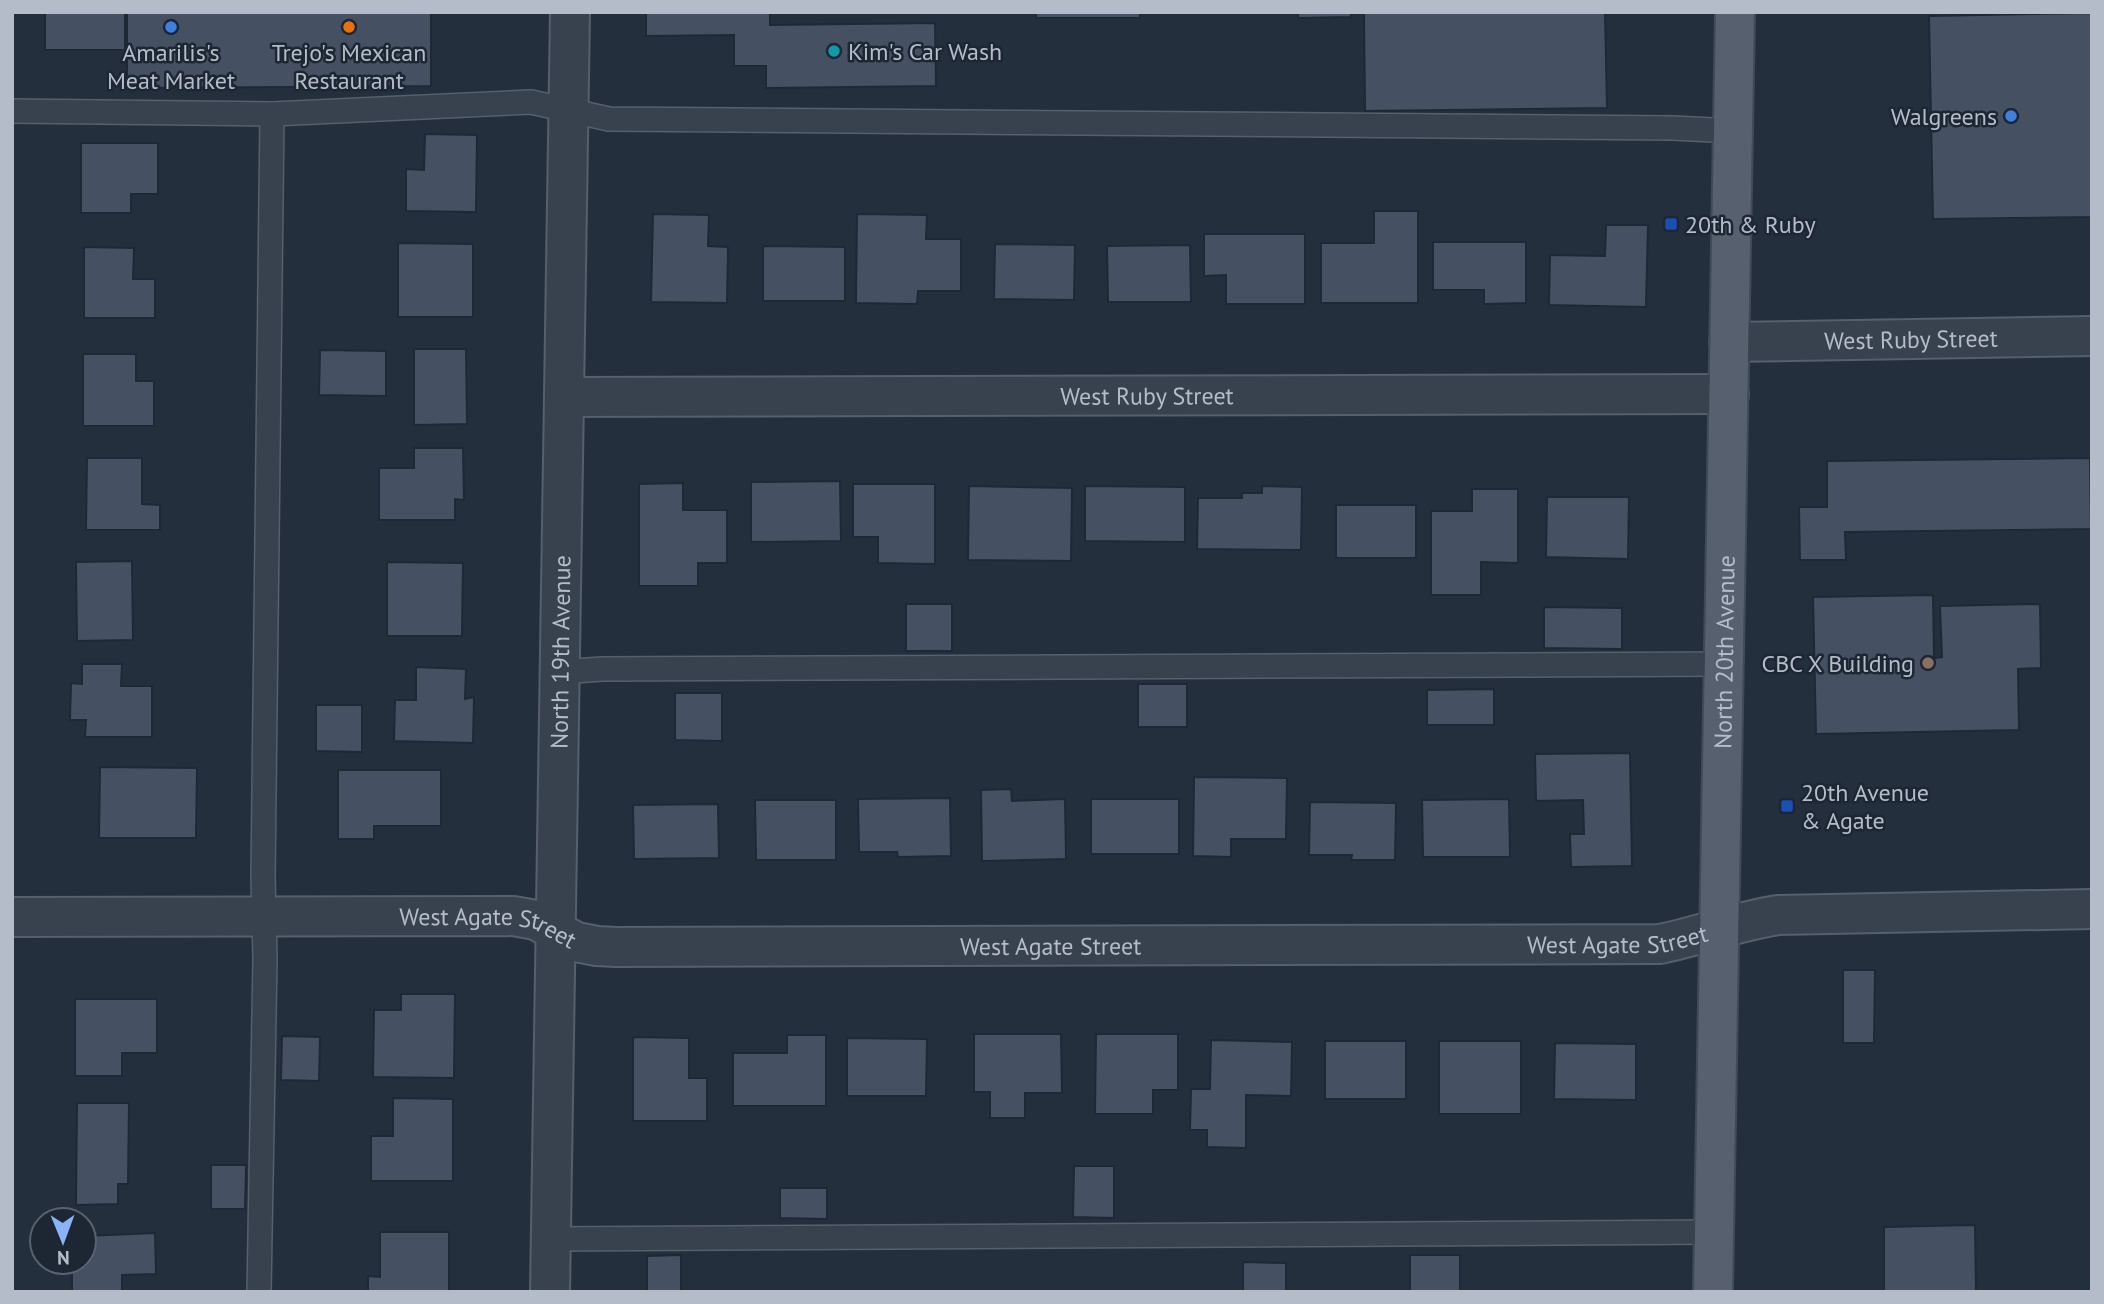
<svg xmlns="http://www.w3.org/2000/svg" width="2104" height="1304" font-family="'PT Sans',sans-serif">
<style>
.building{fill:#455162;stroke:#1f2835;stroke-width:2}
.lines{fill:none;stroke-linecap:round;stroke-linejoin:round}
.lane-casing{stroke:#565f6c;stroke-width:26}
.street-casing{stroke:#565f6c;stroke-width:42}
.primary-casing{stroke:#414a57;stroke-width:42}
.lane{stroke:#38414e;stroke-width:23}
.street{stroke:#38414e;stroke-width:38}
.primary{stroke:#56606e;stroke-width:38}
.shop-dot{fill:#3f7fe0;stroke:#1d2633;stroke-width:2.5}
.food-dot{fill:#e8710a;stroke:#1d2633;stroke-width:2.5}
.culture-dot{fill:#0f9aa8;stroke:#1d2633;stroke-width:2.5}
.transit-dot{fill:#1a4fb4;stroke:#1d2633;stroke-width:2.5}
.education-dot{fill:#8d6e63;stroke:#1d2633;stroke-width:2.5}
.labels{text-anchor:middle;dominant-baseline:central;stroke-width:5;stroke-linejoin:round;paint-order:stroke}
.poi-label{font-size:24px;fill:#b4bcc9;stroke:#1d2633;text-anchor:start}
.street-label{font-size:24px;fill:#b4bcc9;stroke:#1d2633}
</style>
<rect width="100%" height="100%" fill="#242f3e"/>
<g class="building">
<rect x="45" y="12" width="80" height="38"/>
<path d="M127,12H431V86L127,88Z"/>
<path d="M646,12H770V25L935,23L936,86L766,88V66H734V35L646,36Z"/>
<rect x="1036" y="12" width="104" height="6"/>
<path d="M1298,12H1351V17L1298,18Z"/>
<path d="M1364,12H1605L1607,108L1365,111Z"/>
<path d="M2092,13V217L1933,219L1929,16Z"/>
<path d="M425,134L477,135L476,212L406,211V169L424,170Z"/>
<path d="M81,143H158V194H131V213H81Z"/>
<path d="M1374,211H1418V303H1321V243H1374Z"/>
<path d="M653,214L709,215L708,246L728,247L727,303L651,302Z"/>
<path d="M857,214L927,215L926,239H961V291H918L917,304L856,303Z"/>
<path d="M1606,225H1648L1646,307L1549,305L1550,255L1605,256Z"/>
<path d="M1204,234H1305V304H1226V275L1204,276Z"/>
<path d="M1433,242H1526V303L1484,304V290H1433Z"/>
<path d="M398,243L473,244V317H398Z"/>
<path d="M995,244L1075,245L1074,300L994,299Z"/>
<path d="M1190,245L1191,302H1108L1107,246Z"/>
<path d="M763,246L845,247V301H763Z"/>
<path d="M84,247L134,248L133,279H155V318H84Z"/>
<path d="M414,349H466L467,424L414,425Z"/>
<path d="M320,350L386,351V396L319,395Z"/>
<path d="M83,354H136V381H154V426H83Z"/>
<path d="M414,448H463L464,500L455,499V520H379V468H414Z"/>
<path d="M87,458H142V504L160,505V530H86Z"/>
<path d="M2090,458L2091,529L1845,532L1846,560H1800L1799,507H1827V461Z"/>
<path d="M840,481L841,541L751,542V482Z"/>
<path d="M683,483V510H727V563H698V586H639V484Z"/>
<path d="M853,484H935V564L878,563V537H853Z"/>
<path d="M969,486L1072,488L1071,561L968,560Z"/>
<path d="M1085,486L1185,487V542L1085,541Z"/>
<path d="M1262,486L1302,487L1301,550L1197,549L1198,498H1242V493H1262Z"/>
<path d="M1472,489H1518V563L1481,562V595H1431V511H1472Z"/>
<path d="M1547,497H1629L1628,559L1546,557Z"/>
<rect x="1336" y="505" width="80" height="53"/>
<path d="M132,561L133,640L77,641L76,562Z"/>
<path d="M387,562L463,563L462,636H387Z"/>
<path d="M1933,595L1934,658L1942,657L1940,606L2040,604L2041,668L2018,669L2019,730L1816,734L1813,597Z"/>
<rect x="906" y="604" width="46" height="47"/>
<path d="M1544,607L1622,608V649L1544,648Z"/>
<path d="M82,664H122L121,686H152V737H85L86,720H70L71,683L82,684Z"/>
<path d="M416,667L466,669L465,699L474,697L473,743L394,741L395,700H416Z"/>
<rect x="1138" y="684" width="49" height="43"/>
<path d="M1494,689V725H1427V690Z"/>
<path d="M675,693H722V741L675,740Z"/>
<path d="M316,705H362V752L316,751Z"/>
<path d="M1630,753L1632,866L1571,867L1570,834H1584L1583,800L1536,801L1535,754Z"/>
<path d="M100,767L197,768L196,838H99Z"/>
<path d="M338,770H441V826H374V839H338Z"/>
<path d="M1194,777L1287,778L1286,839H1231V857L1193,856Z"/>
<path d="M1011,789L1012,801L1065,799L1066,859L982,861L981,790Z"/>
<path d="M950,798L951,856L898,857L897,852H859L858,799Z"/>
<rect x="1091" y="799" width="88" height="55"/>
<path d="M1509,799L1510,857H1423L1422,800Z"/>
<path d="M755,800H836V860H756Z"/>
<path d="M1310,802L1396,803L1395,860H1351L1352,855H1309Z"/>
<path d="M718,804L719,858L634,859L633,805Z"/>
<path d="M1843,970H1875L1874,1043H1843Z"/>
<path d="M401,994H455L454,1078L373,1077L374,1010H401Z"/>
<path d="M75,999H157V1053H122V1076H75Z"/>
<path d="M974,1034H1061L1062,1093H1025V1118H990V1092H974Z"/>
<path d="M1096,1034H1178V1090H1153V1114H1095Z"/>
<path d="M787,1035H826V1106H733V1053H787Z"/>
<path d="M282,1036L320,1037L319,1081L281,1080Z"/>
<path d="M633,1037L689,1038V1078H707V1121H633Z"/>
<path d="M847,1038L927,1039L926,1096H847Z"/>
<path d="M1211,1040L1292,1042L1291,1096L1246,1095V1148L1207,1147V1130H1190L1191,1089H1210Z"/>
<rect x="1325" y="1041" width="81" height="58"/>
<rect x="1439" y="1041" width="82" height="73"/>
<path d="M1555,1043L1636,1044V1100L1554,1099Z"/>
<path d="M393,1098L453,1099V1181H371V1136H393Z"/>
<path d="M77,1103H129L128,1184H118V1204L76,1205Z"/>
<path d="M211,1165H246L245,1209H211Z"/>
<path d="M1074,1166H1114V1218L1073,1217Z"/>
<path d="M780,1188H827V1219L780,1218Z"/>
<path d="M1975,1225L1976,1292H1884V1227Z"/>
<path d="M380,1232H449V1292H368V1276L380,1277Z"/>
<path d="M155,1233L156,1274L122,1275V1292H72V1262H84V1236Z"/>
<path d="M681,1255V1292H647V1256Z"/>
<rect x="1410" y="1255" width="50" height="37"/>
<path d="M1243,1262L1286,1263V1292H1243Z"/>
</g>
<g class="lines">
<g class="lane-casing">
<g id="lane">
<path d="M12,111L272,114L531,102L609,119L1673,128L1733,131"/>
<path d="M560,672L602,669L1724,664"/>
<path d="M550,1239L1714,1232"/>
<path d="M259,1292L265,959L263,877L272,114"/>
</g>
</g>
<g class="street-casing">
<g id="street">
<path id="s1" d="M1729,342L2092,336"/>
<path id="s2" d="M564,397L1729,394"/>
<path id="s3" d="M12,917L513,916L536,920L576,942L597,946L616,947L1660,944C1700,936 1737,921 1778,915L2092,909"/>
<path id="s4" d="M550,1292L570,12"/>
</g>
</g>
<g class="primary-casing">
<g id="primary">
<path id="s5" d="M1713,1292L1735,12"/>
</g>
</g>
<use href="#lane" class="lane"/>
<use href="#street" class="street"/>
<use href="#primary" class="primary"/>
</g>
<g class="shop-dot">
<circle cx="171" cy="27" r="7"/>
<circle cx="2011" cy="116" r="7"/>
</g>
<circle class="food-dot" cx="349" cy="27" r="7"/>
<circle class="culture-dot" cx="834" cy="51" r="7"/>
<g class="transit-dot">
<rect x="1664" y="217" width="14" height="14" rx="3.5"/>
<rect x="1780" y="799" width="14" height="14" rx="3.5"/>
</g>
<circle class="education-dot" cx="1928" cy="663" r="7"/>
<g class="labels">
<g class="poi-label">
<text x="848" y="51">Kim's Car Wash</text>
<text x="171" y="52" text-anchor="middle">Amarilis's<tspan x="171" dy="28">Meat Market</tspan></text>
<text x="349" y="52" text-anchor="middle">Trejo's Mexican<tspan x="349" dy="28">Restaurant</tspan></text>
<text x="1997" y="116" text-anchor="end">Walgreens</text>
<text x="1685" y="224">20th &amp; Ruby</text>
<text x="1914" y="663" text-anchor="end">CBC X Building</text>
<text x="1801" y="792">20th Avenue<tspan x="1801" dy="28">&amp; Agate</tspan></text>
</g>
<g class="street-label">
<text stroke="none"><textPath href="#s1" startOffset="182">West Ruby Street</textPath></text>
<text stroke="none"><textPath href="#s2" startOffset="583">West Ruby Street</textPath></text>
<text stroke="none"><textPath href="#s4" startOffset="640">North 19th Avenue</textPath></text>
<text stroke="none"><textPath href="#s5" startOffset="640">North 20th Avenue</textPath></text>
<text stroke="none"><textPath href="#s3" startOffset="478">West Agate Street</textPath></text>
<text stroke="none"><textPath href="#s3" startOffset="1612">West Agate Street</textPath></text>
<text stroke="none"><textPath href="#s3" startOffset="1045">West Agate Street</textPath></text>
</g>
</g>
<rect width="2104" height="1304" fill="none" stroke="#b4bcc9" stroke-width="28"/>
<g transform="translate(63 1241) rotate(179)"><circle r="33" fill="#1d2633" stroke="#59626f" stroke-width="2"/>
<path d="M0-5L12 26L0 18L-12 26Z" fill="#8ab4f8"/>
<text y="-10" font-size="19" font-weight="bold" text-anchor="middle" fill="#b4bcc9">N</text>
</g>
</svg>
